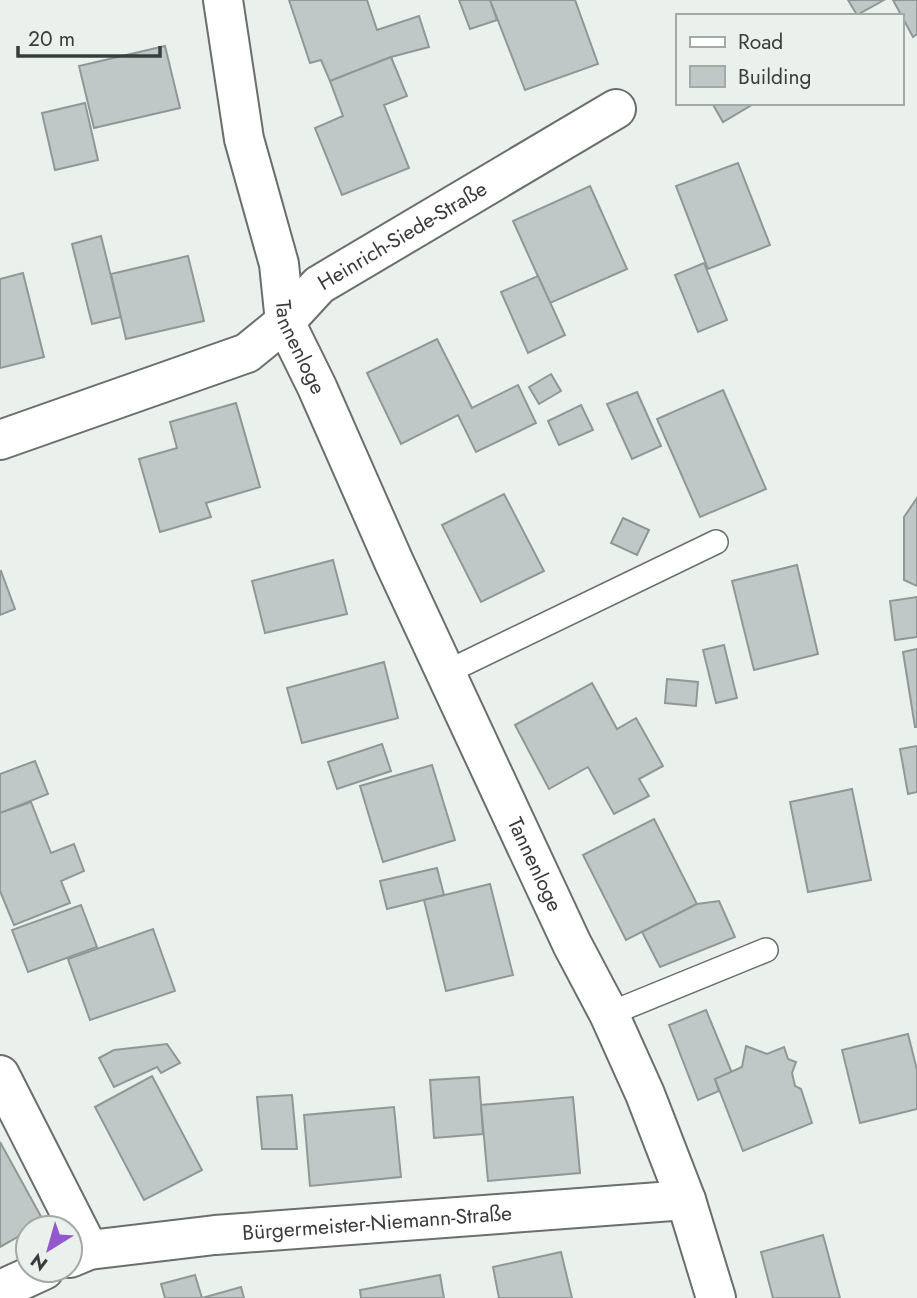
<svg xmlns="http://www.w3.org/2000/svg" width="917" height="1298" font-family="Jost,sans-serif">
<style>
.building{fill:#bfc8c7;stroke:#909897;stroke-width:2}
.lines{fill:none;stroke-linecap:round;stroke-linejoin:round}
.lane-casing{stroke:#696f6b;stroke-width:26}
.street-casing{stroke:#696f6b;stroke-width:42}
.lane{stroke:#fff;stroke-width:23}
.street{stroke:#fff;stroke-width:38}
.labels{text-anchor:middle;dominant-baseline:central;stroke-width:5;stroke-linejoin:round;paint-order:stroke}
.street-label{font-size:21px;fill:#393c3a;stroke:#eaf1ec}
</style>
<rect width="100%" height="100%" fill="#eaf1ec"/>
<g class="building">
<path d="M289,0H367L377,30L419,16L429,47L391,57L330,81L321,60L310,63Z"/>
<path d="M459,0H490L497,20L470,29Z"/>
<path d="M490,0H575L598,64L525,90Z"/>
<path d="M848,0H884L857,15Z"/>
<path d="M893,0H917V34L913,37Z"/>
<path d="M165,46L180,108L94,128L79,66Z"/>
<path d="M391,57L407,96L384,105L409,168L342,195L315,128L343,116L330,81Z"/>
<path d="M85,103L98,160L55,170L42,113Z"/>
<path d="M712,103H755L723,122Z"/>
<path d="M738,163L770,245L708,269L676,186Z"/>
<path d="M590,186L627,269L550,303L513,221Z"/>
<path d="M101,236L121,317L92,324L72,244Z"/>
<path d="M188,256L204,321L126,339L111,274Z"/>
<path d="M704,263L727,320L698,332L675,275Z"/>
<path d="M23,273L44,357L0,368V279Z"/>
<path d="M538,276L565,335L528,353L501,292Z"/>
<path d="M437,339L472,408L518,385L536,423L476,452L458,415L401,444L367,373Z"/>
<path d="M551,374L561,391L539,404L529,387Z"/>
<path d="M723,390L766,489L700,517L657,419Z"/>
<path d="M637,392L661,446L632,459L607,404Z"/>
<path d="M236,403L260,487L206,503L211,517L160,532L139,459L177,448L170,422Z"/>
<path d="M581,405L593,430L559,445L548,421Z"/>
<path d="M504,494L544,571L481,602L442,525Z"/>
<path d="M917,498V586L904,580V517Z"/>
<path d="M623,518L649,530L637,555L611,543Z"/>
<path d="M333,560L347,614L265,633L252,581Z"/>
<path d="M797,565L818,654L754,670L732,581Z"/>
<path d="M1,571L15,609L0,615V572Z"/>
<path d="M917,597V637L895,640L890,601Z"/>
<path d="M724,645L737,698L716,703L703,650Z"/>
<path d="M917,649V727H915L903,652Z"/>
<path d="M384,662L398,718L302,743L287,688Z"/>
<path d="M667,679L698,682L696,706L665,703Z"/>
<path d="M592,683L617,729L636,718L663,766L639,779L649,796L614,814L588,767L549,789L515,725Z"/>
<path d="M382,744L391,771L337,789L328,762Z"/>
<path d="M917,746V792L908,794L900,749Z"/>
<path d="M35,761L48,794L0,813V774Z"/>
<path d="M432,765L455,840L383,862L360,786Z"/>
<path d="M852,789L871,880L808,892L790,802Z"/>
<path d="M31,802L51,853L74,844L84,871L61,881L70,903L14,925L0,891V813Z"/>
<path d="M654,819L697,904L626,940L583,855Z"/>
<path d="M437,868L444,895L387,909L380,881Z"/>
<path d="M490,884L513,975L446,991L424,900Z"/>
<path d="M719,901L735,937L660,967L642,932L697,904Z"/>
<path d="M81,905L97,947L28,972L12,930Z"/>
<path d="M153,929L175,991L90,1020L68,959Z"/>
<path d="M706,1010L732,1073L715,1079L719,1091L698,1100L669,1025Z"/>
<path d="M908,1034L917,1070V1109L860,1123L842,1050Z"/>
<path d="M167,1044L180,1063L161,1073L157,1067L114,1087L99,1058L114,1050Z"/>
<path d="M746,1046L767,1054L784,1047L788,1059L796,1062L792,1073L795,1086L801,1089L812,1123L743,1151L715,1079L742,1067Z"/>
<path d="M152,1076L202,1170L144,1200L95,1107Z"/>
<path d="M479,1077L483,1134L434,1138L430,1080Z"/>
<path d="M292,1095L297,1149H262L257,1097Z"/>
<path d="M573,1097L580,1173L488,1181L481,1105Z"/>
<path d="M394,1107L401,1177L310,1186L304,1115Z"/>
<path d="M0,1142L44,1222L34,1228H28V1231L0,1247Z"/>
<path d="M823,1235L840,1298H773L761,1252Z"/>
<path d="M561,1252L572,1298H499L493,1267Z"/>
<path d="M195,1275L202,1298L241,1287L244,1298H165L161,1284Z"/>
<path d="M440,1275L444,1298H361L360,1290Z"/>
</g>
<g class="lines">
<g class="lane-casing">
<g id="lane">
<path d="M447,672L716,542"/>
<path d="M609,1014L766,950"/>
</g>
</g>
<g class="street-casing">
<g id="street">
<path id="s1" d="M223,0L244,139L279,264L285,322L317,387L394,562L572,944L609,1014L645,1094L686,1200L716,1298"/>
<path id="s2" d="M0,440L247,353L285,322L319,285L616,109"/>
<path d="M0,1075L89,1250"/>
<path id="s3" d="M70,1258L89,1250L215,1235L686,1200"/>
<path d="M0,1290L44,1270"/>
</g>
</g>
<use href="#lane" class="lane"/>
<use href="#street" class="street"/>
</g>
<g class="labels">
<g class="street-label">
<text stroke="none"><textPath href="#s2" startOffset="458">Heinrich-Siede-Straße</textPath></text>
<text stroke="none"><textPath href="#s1" startOffset="357">Tannenloge</textPath></text>
<text stroke="none"><textPath href="#s1" startOffset="926">Tannenloge</textPath></text>
<text stroke="none"><textPath href="#s3" startOffset="310">Bürgermeister-Niemann-Straße</textPath></text>
</g>
</g>
<rect x="676" y="14" width="228" height="91" fill="#eaf1ec" stroke="#a3a9a5" stroke-width="2"/>
<rect x="690" y="37" width="35" height="10" fill="#ffffff" stroke="#a3a9a5" stroke-width="2"/>
<text x="738" y="49" font-size="21" fill="#393c3a">Road</text>
<rect x="690" y="66" width="35" height="21" fill="#bfc8c7" stroke="#a3a9a5" stroke-width="2"/>
<text x="738" y="84" font-size="21" fill="#393c3a">Building</text>
<g transform="translate(49 1249) rotate(217)"><circle r="33" fill="#eaf1ec" stroke="#a3a9a5" stroke-width="2"/>
<path d="M0-5L12 26L0 18L-12 26Z" fill="#9557ce"/>
<text y="-10" font-size="19" font-weight="bold" text-anchor="middle" fill="#393c3a">N</text>
</g>
<path d="M18 46v10h142v-10" fill="none" stroke="#393c3a" stroke-width="3.5"/>
<text x="28" y="46" font-size="21" fill="#393c3a" stroke="#eaf1ec" stroke-width="5" paint-order="stroke">20 m</text>
</svg>
